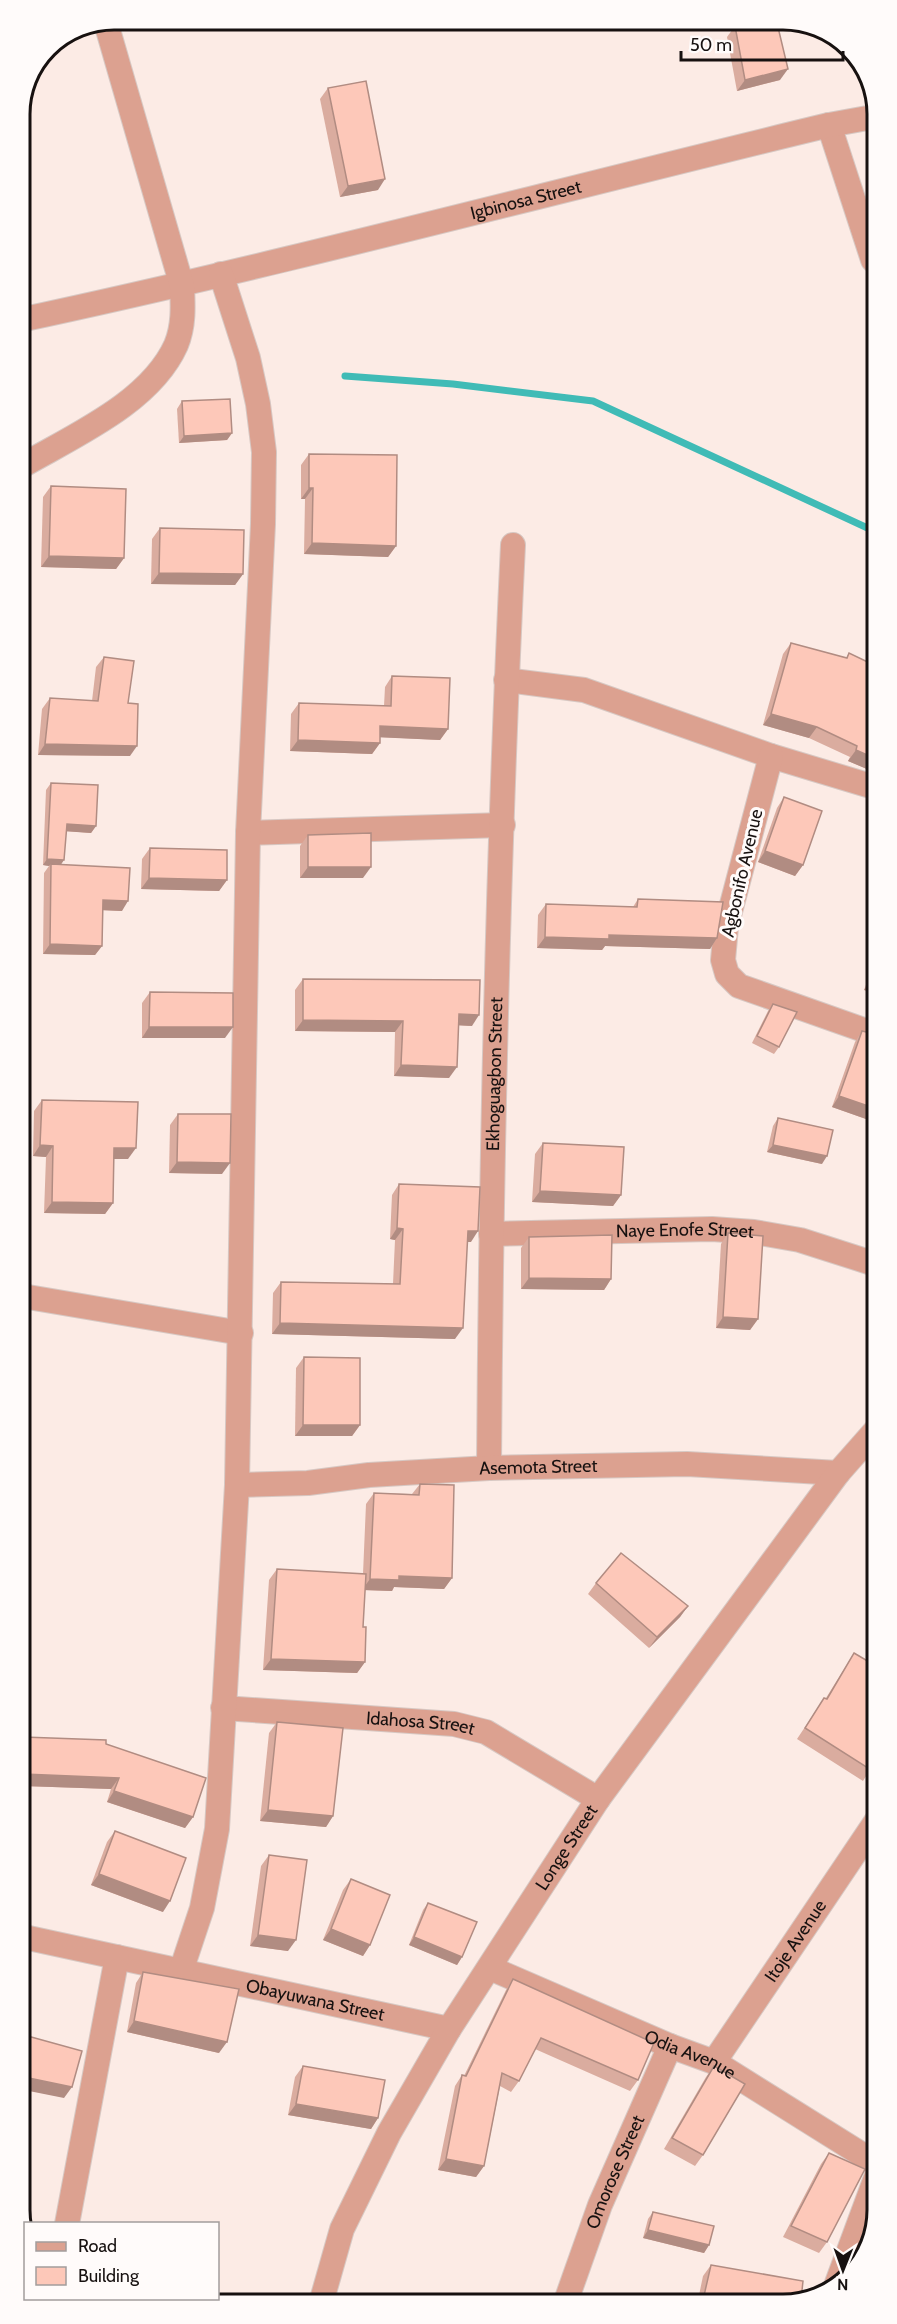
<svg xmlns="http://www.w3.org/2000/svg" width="897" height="2324" font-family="Cabin,sans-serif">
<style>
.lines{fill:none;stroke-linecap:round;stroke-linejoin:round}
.stream{stroke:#40bbb6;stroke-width:7}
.minor-casing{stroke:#d7c8c3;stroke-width:26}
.minor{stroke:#dca190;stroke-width:24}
.wall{fill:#daac9f}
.shaded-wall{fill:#b18c82}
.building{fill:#fdc8b9;stroke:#b18c82;stroke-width:1.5}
.labels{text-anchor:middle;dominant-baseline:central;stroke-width:6;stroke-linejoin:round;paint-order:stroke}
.street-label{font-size:18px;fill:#171110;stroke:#fffbfa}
.rim{fill:none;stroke:#171110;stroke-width:3}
</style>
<rect width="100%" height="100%" fill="#fcebe5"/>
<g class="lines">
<path class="stream" d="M345,376L453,384L593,401L874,531"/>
<g class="minor-casing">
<g id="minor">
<path d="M829,125L873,260"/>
<path id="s1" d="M20,320C291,262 559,190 829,125L873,117"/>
<path d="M20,467C73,436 150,403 176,345C184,326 183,306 182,286L106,23"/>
<path d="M506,680L584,690L771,756L874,787"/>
<path d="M771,756L726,927L723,960L727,974L739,986L875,1034"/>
<path d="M248,833L503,825"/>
<path id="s2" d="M491,1234L712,1229L754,1232L800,1240L875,1264"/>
<path d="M22,1296L241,1333"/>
<path id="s3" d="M489,1468C491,1160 498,852 513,545"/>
<path id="s4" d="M237,1485L308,1483L369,1475L489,1468L687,1464L838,1473"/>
<path id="s5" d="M223,1708L454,1724L486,1732L598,1799"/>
<path id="s6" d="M24,1937L449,2029"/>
<path id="s7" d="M490,1968L670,2046L714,2062L877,2164"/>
<path d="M181,1971L202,1908L217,1829L237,1485L248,833L263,524L264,452L258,404L248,358L221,274"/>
<path id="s8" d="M714,2062L877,1820"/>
<path d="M67,2224L117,1957"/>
<path d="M837,2283L877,2175"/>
<path id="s9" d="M566,2301L600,2205L670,2046"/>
<path id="s10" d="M321,2303L342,2229L389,2133L449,2029L598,1799L838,1473L876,1430"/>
</g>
</g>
<use href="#minor" class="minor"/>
</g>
<g class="wall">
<path d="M735,26L780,80L737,91L727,37Z"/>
<path d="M328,88L378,190L340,197L320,99Z"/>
<path d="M182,401L232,433L227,440L179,443L177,409Z"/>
<path d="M309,454L396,546L388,557L304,554L305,499H301V465Z"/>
<path d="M51,486L124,558L116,569L41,567L43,497Z"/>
<path d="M160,528L243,574L235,585L151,584L152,539Z"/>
<path d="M791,643L846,658L849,653L874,772L848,761L850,757L809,738L763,725L783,654Z"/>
<path d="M104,657L128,703L130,756L38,755L42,709L50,698L92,701L96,667Z"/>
<path d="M392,676L448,729L440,740L380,737V743L372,754L290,751L291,714L299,703L384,706L385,687Z"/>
<path d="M51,783L96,826L91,833L66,831L61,864L122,911L103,910L102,946L95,955L43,954L44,873L49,866L43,865L46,790Z"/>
<path d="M784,797L803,865L795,876L758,862L777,808Z"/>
<path d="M308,835L363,878H300V846Z"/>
<path d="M150,848L227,880L219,891L141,889L142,859Z"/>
<path d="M638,899L717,938L710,949L605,946L602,950L537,948L538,915L546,904L633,907Z"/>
<path d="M875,961V993L864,990Z"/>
<path d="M303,979L472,1026L458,1025L449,1078L394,1076L395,1032L295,1031V990Z"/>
<path d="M150,992L225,1038H142V1003Z"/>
<path d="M773,1004L779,1047L774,1054L752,1043L768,1011Z"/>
<path d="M862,1031L866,1119L832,1107L855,1042Z"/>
<path d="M42,1100L128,1159H114L113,1203L105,1214L44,1213L46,1157L33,1156L34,1111Z"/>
<path d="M178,1114L222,1174L169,1173L170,1125Z"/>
<path d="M778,1118L822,1164L767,1152L773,1126Z"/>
<path d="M543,1143L621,1195L613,1206L532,1202L535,1154Z"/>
<path d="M399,1184L471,1242H467L455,1339L272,1334L273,1293L281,1282L393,1284L395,1240L390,1239L392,1195Z"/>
<path d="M728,1233L758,1319L750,1330L716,1328L721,1244Z"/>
<path d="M529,1237L611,1279L604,1290L521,1289V1248Z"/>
<path d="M304,1357L360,1425L352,1436H295L296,1368Z"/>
<path d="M420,1484L452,1578L444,1589L394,1587L392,1591L365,1590L363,1627L365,1662L357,1673L263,1670L269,1580L277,1569L363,1574L366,1504L374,1493L412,1494Z"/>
<path d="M596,1583L688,1606L680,1617L649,1648L588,1594Z"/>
<path d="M854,1653L876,1760L863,1781L797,1739L817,1709L826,1698Z"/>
<path d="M277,1722L333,1816L326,1827L260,1821L269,1733Z"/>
<path d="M23,1737L106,1744L193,1817L185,1828L107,1802L111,1789L23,1786Z"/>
<path d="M115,1831L163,1912L91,1885L107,1842Z"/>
<path d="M269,1855L288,1951L250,1946L261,1866Z"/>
<path d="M351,1879L370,1945L363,1956L323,1940L343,1890Z"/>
<path d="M428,1903L462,1957L457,1965L409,1945L423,1910Z"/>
<path d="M143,1972L219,2053L127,2032L136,1983Z"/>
<path d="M513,1979L638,2080L630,2091L535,2049L519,2081L511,2092L500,2086L484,2166L476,2177L438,2170L455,2086L462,2075L464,2076L506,1990Z"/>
<path d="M303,2066L378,2118L371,2129L288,2115L295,2077Z"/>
<path d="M714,2066L703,2155L695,2166L664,2149L706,2077Z"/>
<path d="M829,2153L827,2242L819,2253L783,2237L821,2164Z"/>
<path d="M653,2212L709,2245L704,2253L643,2238L648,2219Z"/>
<path d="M711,2265L801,2300H698L703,2276Z"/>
</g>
<g class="shaded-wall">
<path d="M788,69L780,80L737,91L745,80Z"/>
<path d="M385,179L378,190L340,197L348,186Z"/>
<path d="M232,433L227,440L179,443L184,436Z"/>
<path d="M309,488H313L305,499H301Z"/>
<path d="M312,543L396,546L388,557L304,554Z"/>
<path d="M49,556L124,558L116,569L41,567Z"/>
<path d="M159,573L243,574L235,585L151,584Z"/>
<path d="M771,714L817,727L809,738L763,725Z"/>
<path d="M380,726L448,729L440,740L373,737Z"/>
<path d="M298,740L380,743L372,754L290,751Z"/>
<path d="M45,744L137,746L130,756L38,755Z"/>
<path d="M856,750L874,758V772L848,761Z"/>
<path d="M67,824L96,826L91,833L62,831Z"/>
<path d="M765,851L803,865L795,876L758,862Z"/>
<path d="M47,859L64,860L60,866L51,864L49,866L43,865Z"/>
<path d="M308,867H371L363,878H300Z"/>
<path d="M149,878L227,880L219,891L141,889Z"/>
<path d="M103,900L128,901L122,911L97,910Z"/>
<path d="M609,935L717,938L710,949L605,946L602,950L537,948L545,937Z"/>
<path d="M50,944L102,946L95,955L43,954Z"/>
<path d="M872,979L875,980V993L864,990Z"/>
<path d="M459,1014L479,1015L472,1026L451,1025Z"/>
<path d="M303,1020L403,1021L395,1032L295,1031Z"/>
<path d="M149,1027H233L225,1038H142Z"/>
<path d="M401,1065L457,1067L449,1078L394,1076Z"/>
<path d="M839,1096L874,1108L866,1119L832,1107Z"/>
<path d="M40,1145L53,1146L46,1157L33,1156Z"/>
<path d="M773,1145L827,1156L822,1164L767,1152Z"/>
<path d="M114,1148H136L128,1159H107Z"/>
<path d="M177,1162L230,1163L222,1174L169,1173Z"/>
<path d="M540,1191L621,1195L613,1206L532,1202Z"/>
<path d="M52,1202L113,1203L105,1214L44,1213Z"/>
<path d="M397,1228L403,1229L395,1240L390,1239Z"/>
<path d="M468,1231H478L471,1242H460Z"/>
<path d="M529,1278L611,1279L604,1290L521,1289Z"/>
<path d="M723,1317L758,1319L750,1330L716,1328Z"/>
<path d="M280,1323L463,1328L455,1339L272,1334Z"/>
<path d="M303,1425H360L352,1436H295Z"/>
<path d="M399,1576L452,1578L444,1589L394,1587L392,1591L362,1590L370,1579Z"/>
<path d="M688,1606L680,1617L649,1648L657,1637Z"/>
<path d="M271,1659L365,1662L357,1673L263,1670Z"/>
<path d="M23,1774L119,1778L111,1789L23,1786Z"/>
<path d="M114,1791L193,1817L185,1828L107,1802Z"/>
<path d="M268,1810L333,1816L326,1827L260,1821Z"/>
<path d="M99,1874L170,1901L163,1912L91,1885Z"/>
<path d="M331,1929L370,1945L363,1956L323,1940Z"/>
<path d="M258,1935L296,1940L288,1951L250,1946Z"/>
<path d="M414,1937L462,1957L457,1965L409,1945Z"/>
<path d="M134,2021L227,2042L219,2053L127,2032Z"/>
<path d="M24,2077L72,2087L64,2098L24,2090Z"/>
<path d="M296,2104L378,2118L371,2129L288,2115Z"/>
<path d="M446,2159L484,2166L476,2177L438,2170Z"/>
<path d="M648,2230L709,2245L704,2253L643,2238Z"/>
</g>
<g class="building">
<path d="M777,23L788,69L745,80L735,26Z"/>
<path d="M366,81L385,179L348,186L328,88Z"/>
<path d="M230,399L232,433L184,436L182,401Z"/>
<path d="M309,454L397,455L396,546L312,543L313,488H309Z"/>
<path d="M51,486L126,489L124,558L49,556Z"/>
<path d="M160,528L244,530L243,574L159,573Z"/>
<path d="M791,643L847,658L849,653L874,665V758L856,750L857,746L817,727L771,714Z"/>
<path d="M104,657L134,661L128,703L138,704L137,746L45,744L50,698L98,701Z"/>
<path d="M392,676L450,678L448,729L380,726V743L298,740L299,703L391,706Z"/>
<path d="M51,783L98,785L96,826L67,824L64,860L47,859Z"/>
<path d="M784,797L822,811L803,865L765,851Z"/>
<path d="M371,833V867H308V835Z"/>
<path d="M150,848L227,850V880L149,878Z"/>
<path d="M51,864L130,868L128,901L103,900L102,946L50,944Z"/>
<path d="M638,899L723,902L717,938L609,935V939L545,937L546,904L637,907Z"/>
<path d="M875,971V980L872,979Z"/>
<path d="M303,979L480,980L479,1015L459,1014L457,1067L401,1065L403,1021L303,1020Z"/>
<path d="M150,992L233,993V1027H149Z"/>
<path d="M773,1004L797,1012L779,1047L757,1036Z"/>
<path d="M862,1031L875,1034V1105L874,1108L839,1096Z"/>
<path d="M42,1100L138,1102L136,1148H114L113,1203L52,1202L53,1146L40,1145Z"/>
<path d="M178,1114H231L230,1163L177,1162Z"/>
<path d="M778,1118L833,1130L827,1156L773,1145Z"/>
<path d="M543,1143L624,1147L621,1195L540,1191Z"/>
<path d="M399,1184L480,1187L478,1231H468L463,1328L280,1323L281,1282L400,1284L403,1229L397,1228Z"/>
<path d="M728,1233L763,1236L758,1319L723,1317Z"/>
<path d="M612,1235L611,1279L529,1278V1237Z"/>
<path d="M304,1357L360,1358V1425H303Z"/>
<path d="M420,1484L454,1485L452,1578L399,1576V1580L370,1579L374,1493L419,1495Z"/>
<path d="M621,1553L688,1606L657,1637L596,1583Z"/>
<path d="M277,1569L366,1574L363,1627H366L365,1662L271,1659Z"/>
<path d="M854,1653L876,1666V1760L871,1770L805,1728L824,1698L827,1699Z"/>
<path d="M277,1722L343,1728L333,1816L268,1810Z"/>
<path d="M23,1737L106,1740V1744L206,1778L193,1817L114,1791L119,1778L23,1774Z"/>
<path d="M115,1831L186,1858L170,1901L99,1874Z"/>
<path d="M269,1855L307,1860L296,1940L258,1935Z"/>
<path d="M351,1879L390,1895L370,1945L331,1929Z"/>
<path d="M428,1903L477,1922L462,1957L414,1937Z"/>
<path d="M143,1972L239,1989L227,2042L134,2021Z"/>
<path d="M513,1979L654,2043L638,2080L541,2038L519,2081L502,2073L484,2166L446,2159L462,2075L466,2076Z"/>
<path d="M24,2035L82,2051L72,2087L24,2077Z"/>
<path d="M303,2066L385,2080L378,2118L296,2104Z"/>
<path d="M714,2066L745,2084L703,2155L672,2138Z"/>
<path d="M829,2153L865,2169L827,2242L791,2226Z"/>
<path d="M653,2212L714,2226L709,2245L648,2230Z"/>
<path d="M711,2265L803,2281L801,2300H703Z"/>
</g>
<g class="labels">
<g class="street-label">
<text stroke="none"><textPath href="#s1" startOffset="520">Igbinosa Street</textPath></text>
<text transform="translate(742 873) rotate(-77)">Agbonifo Avenue</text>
<text stroke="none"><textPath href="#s3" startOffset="394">Ekhoguagbon Street</textPath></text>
<text stroke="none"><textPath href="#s2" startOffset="194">Naye Enofe Street</textPath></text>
<text stroke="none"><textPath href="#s4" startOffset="302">Asemota Street</textPath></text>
<text stroke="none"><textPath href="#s5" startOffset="198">Idahosa Street</textPath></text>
<text stroke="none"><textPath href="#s10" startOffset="520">Longe Street</textPath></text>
<text stroke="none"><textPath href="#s8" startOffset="146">Itoje Avenue</textPath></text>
<text stroke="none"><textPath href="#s6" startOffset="298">Obayuwana Street</textPath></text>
<text stroke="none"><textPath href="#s7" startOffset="218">Odia Avenue</textPath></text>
<text stroke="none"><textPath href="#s9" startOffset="138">Omorose Street</textPath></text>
</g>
</g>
<path d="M0 0H897V2324H0ZM114 30H783A84 84 0 0 1 867 114V2210A84 84 0 0 1 783 2294H114A84 84 0 0 1 30 2210V114A84 84 0 0 1 114 30Z" fill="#fffbfa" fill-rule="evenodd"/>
<path class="rim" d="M114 30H783A84 84 0 0 1 867 114V2210A84 84 0 0 1 783 2294H114A84 84 0 0 1 30 2210V114A84 84 0 0 1 114 30Z"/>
<rect x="24" y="2222" width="195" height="78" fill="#fffbfa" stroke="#a29d9c" stroke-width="1.5"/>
<rect x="36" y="2242" width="30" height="9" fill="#dca190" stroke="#a29d9c" stroke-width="1.5"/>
<text x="78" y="2252" font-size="18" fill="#171110">Road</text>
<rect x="36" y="2267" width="30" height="18" fill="#fdc8b9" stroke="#a29d9c" stroke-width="1.5"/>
<text x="78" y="2282" font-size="18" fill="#171110">Building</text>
<g transform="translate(843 2270) rotate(181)" stroke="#fffbfa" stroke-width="4.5" paint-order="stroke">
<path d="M0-4.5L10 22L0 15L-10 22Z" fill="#171110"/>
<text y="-9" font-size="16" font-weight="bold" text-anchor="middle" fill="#171110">N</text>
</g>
<path d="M681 51v9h162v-9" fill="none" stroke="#171110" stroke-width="3"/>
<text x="690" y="51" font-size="18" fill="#171110" stroke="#fffbfa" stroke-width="4.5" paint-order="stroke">50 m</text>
</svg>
